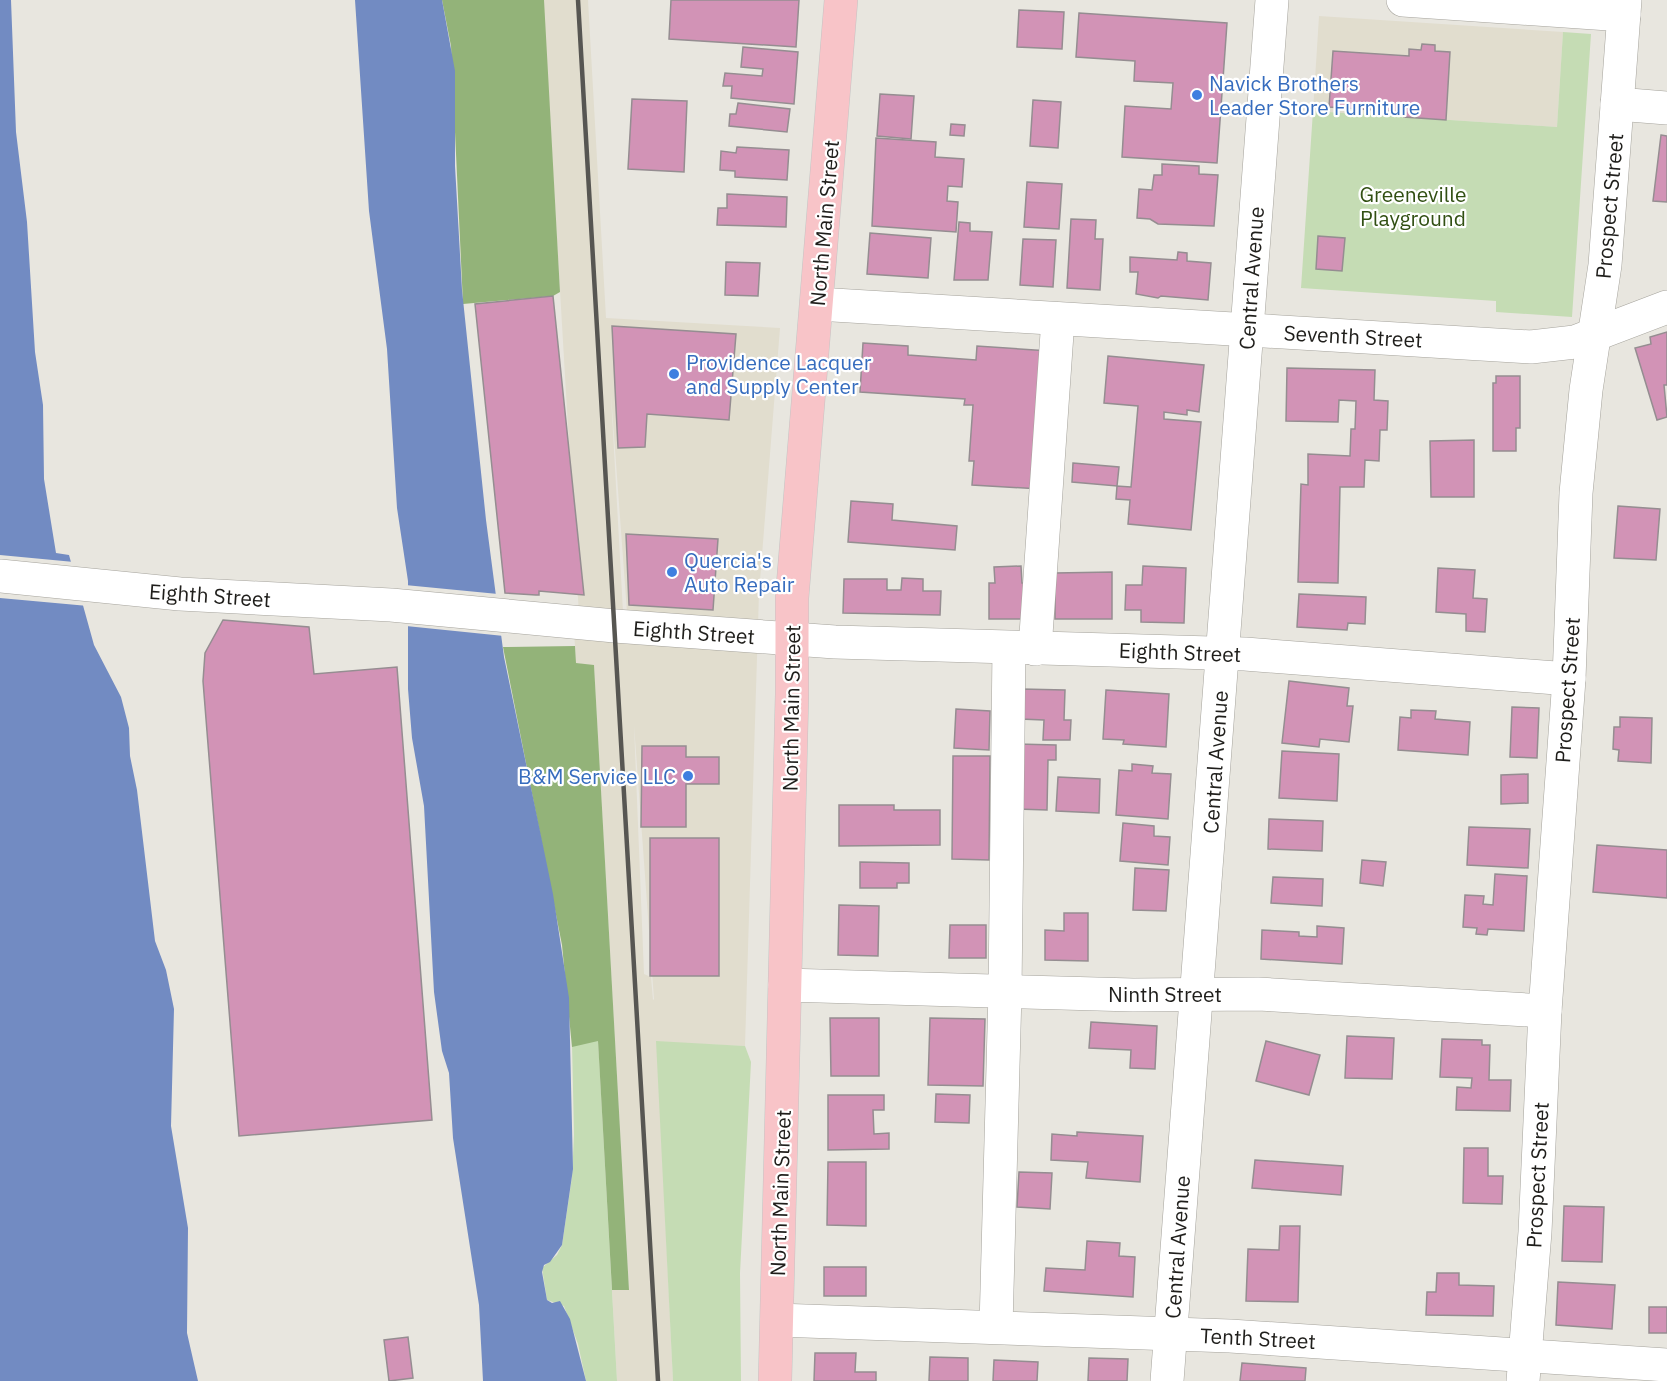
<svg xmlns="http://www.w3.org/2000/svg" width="1667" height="1381" font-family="'IBM Plex Sans',sans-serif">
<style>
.built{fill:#e1ddce;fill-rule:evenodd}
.green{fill:#c5dcb4}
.forest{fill:#93b379}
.water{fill:#728bc2}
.pier{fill:#e8e6df}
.building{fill:#d293b6;stroke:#958d91;stroke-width:1.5}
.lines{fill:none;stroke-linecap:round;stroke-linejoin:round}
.minor-casing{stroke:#a5a39c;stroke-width:34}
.major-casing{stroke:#c5c4c4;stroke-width:34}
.minor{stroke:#fff;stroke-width:33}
.major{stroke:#f8c4c8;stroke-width:33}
.rail{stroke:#575652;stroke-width:4.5}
.shop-dot{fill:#3f7fe0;stroke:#fff;stroke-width:2}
.labels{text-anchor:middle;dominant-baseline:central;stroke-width:4.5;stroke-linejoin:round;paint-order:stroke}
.shop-label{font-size:21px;fill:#366cbe;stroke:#fff;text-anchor:start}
.park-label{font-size:21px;fill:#314f12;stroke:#fff}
.street-label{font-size:21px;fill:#1f1e1b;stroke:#fff}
</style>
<rect width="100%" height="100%" fill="#e8e6df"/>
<g class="built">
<path d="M543,0H588L606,318L780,328L759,593L745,1046L657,1042L673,1381H617L612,1290H629L594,666L576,663L575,646L573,615H579ZM611,395L627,612H623L611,396ZM634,725L654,999L653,1000L651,977L644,974Z"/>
<path d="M1319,16L1563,32L1557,127L1313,111Z"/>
</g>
<g class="green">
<path d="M1563,32L1591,34L1572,317L1496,312V301L1301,288L1313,111L1557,127Z"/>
<path d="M598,1040L617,1381H586L578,1344L564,1306L547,1300L542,1268L557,1255L562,1245L572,1177L574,1135L572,1044Z"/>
<path d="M656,1041L745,1046L751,1062L740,1273L741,1381H673Z"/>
</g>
<g class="forest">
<path d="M442,0H544L560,292L553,296L463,304L451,46Z"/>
<path d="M575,646L576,663L594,665L629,1290H612L598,1041L572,1047L562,945L503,647Z"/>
</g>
<g class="water">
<path d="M0,0H11L16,132L27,222L35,352L43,405L44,479L56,553L69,555L94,645L121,697L129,728L130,756L137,790L155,941L166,970L174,1009L171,1126L188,1228L187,1333L198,1381H0Z"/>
<path d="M355,0H442L455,71V166L462,290L486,520L504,657L553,894L569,998L573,1169L562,1245L550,1262L544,1265L542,1272L547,1300L552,1303L560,1301L570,1319L586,1381H483L479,1305L453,1138L449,1073L442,1051L434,992L424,806L412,738L408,689V581L397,508L387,349L369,211Z"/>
</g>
<g class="pier">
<path d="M0,555L74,562L88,606L0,598Z"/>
<path d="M405,585L498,594L504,636L406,626Z"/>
</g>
<g class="building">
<path d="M671,0H799L796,47L669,39Z"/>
<path d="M1019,10L1064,12L1062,49L1017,47Z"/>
<path d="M1079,13L1227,23L1217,163L1122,157L1125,106L1171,109L1173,83L1134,81L1135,61L1076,57Z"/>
<path d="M1422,44L1435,45V51L1450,52L1446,120L1404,117L1405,112L1329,107L1333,51L1409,56V49L1421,50Z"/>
<path d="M743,47L798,52L794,104L731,98L732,86H723L725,73L762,76L763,69L741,67Z"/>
<path d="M880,94L914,96L911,139L877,136Z"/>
<path d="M632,99L687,101L684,172L628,169Z"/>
<path d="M1033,100L1061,102L1058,148L1030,146Z"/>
<path d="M738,103L790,109L787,132L729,126L730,114H736Z"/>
<path d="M951,124L965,125L964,136L950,135Z"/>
<path d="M1661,135L1667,136V202L1653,201Z"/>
<path d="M876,138L936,142L935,157L964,159L962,187L948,186L947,201L958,202L956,232L872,226Z"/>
<path d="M737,147L789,150L787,180L735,177V171L720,170L721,151L736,153Z"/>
<path d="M1162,164L1199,166V174L1218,175L1214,226L1158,224L1150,219L1137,218L1139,189L1152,190L1154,175H1162Z"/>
<path d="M1027,182L1062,184L1059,229L1024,227Z"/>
<path d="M727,194L787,197L786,227L717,225L718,208H727Z"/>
<path d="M1071,219L1096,220L1095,239H1103L1100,290L1067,288Z"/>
<path d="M959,222L970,223V231L992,232L988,280H954Z"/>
<path d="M870,233L931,238L928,278L867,274Z"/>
<path d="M1318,236L1345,238L1342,271L1316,269Z"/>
<path d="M1023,239L1056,240L1053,287L1020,285Z"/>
<path d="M1178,252L1187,253V261L1211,263L1208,300L1161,296L1158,298L1136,294L1138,272H1130V257L1177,260Z"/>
<path d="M726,262L760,263L758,296L725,295Z"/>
<path d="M553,296L584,595L539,591V595H536L505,593L475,304Z"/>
<path d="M612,326L736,334L729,420L647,414L645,447L618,448Z"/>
<path d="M1667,332V385H1664L1667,417L1657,420L1635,348L1651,344L1650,337Z"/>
<path d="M863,343L908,346V355L976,360L977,346L1049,351L1040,489L972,485L974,461H969L973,405H964L965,399L860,392Z"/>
<path d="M1108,356L1204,365L1199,412L1187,410V415L1164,412V419L1201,422L1191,530L1128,524L1130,500L1116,499L1117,486L1131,487L1138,406L1104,403Z"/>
<path d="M1287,368L1375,370L1374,400L1388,401L1387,430H1380L1379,461L1365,460L1364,487H1340L1338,583L1298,582L1301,484L1308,485V454L1350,456L1351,429H1355L1356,401L1339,400L1338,422L1286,421Z"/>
<path d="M1496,376H1520V428H1516V451H1493V383H1496Z"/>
<path d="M1474,440V497H1431L1430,441Z"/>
<path d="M1073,463L1119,467L1117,486L1072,482Z"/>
<path d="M851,501L893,504L892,520L957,526L955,550L848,542Z"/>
<path d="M1618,506L1660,509L1656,560L1614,558Z"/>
<path d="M626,534L718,539L713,610L629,605Z"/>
<path d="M1021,566L1022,583H1032V619H989V583H995L994,567Z"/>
<path d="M1143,566L1186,568L1184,623L1141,622V610H1125L1126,585H1142Z"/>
<path d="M1438,568L1475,570L1473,598L1487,599L1485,632L1466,631V614L1436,612Z"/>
<path d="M1112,572V619H1055V573Z"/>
<path d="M902,578L923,579V591H941L940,615L843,613L844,579H887V590H901Z"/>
<path d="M1299,594L1366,597L1365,624L1348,623L1347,630L1297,627Z"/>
<path d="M223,620L309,627L314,674L397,667L432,1120L239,1136L203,681L205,653Z"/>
<path d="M1289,681L1349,688L1347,706H1353L1349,742L1320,739L1319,747L1282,743Z"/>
<path d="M1021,689L1065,690L1064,720H1071L1070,740H1043L1044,720L1020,719Z"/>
<path d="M1106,690L1169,694L1166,747L1123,744L1124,740L1103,739Z"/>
<path d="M1512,707L1539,708L1537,758L1510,757Z"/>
<path d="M956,709L990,711L989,750L954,748Z"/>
<path d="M1411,710L1436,711L1435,719L1470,722L1468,755L1398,750L1400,717L1411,718Z"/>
<path d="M1620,717L1652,718L1651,763L1618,761L1619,750L1613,749L1614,727H1620Z"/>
<path d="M1017,744L1056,745V760H1048L1047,810L1015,809Z"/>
<path d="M642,746H686V757H719V784H686V827H641Z"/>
<path d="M1282,751L1339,754L1337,801L1279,798Z"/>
<path d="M953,756H990L989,860L952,859Z"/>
<path d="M1132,764L1153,766L1152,773L1171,774L1168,819L1116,815L1119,770L1132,771Z"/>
<path d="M1528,774V803L1501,804V775Z"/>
<path d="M1058,777L1100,779L1099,813L1056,811Z"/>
<path d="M839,805H894V810H940V845L839,846Z"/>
<path d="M1269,819L1323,821L1322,851L1268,849Z"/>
<path d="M1123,823L1154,826V836L1170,837L1168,865L1120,861Z"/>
<path d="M1469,827L1530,829L1528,868L1467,865Z"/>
<rect x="650" y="838" width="69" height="138"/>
<path d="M1597,845L1667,850V898L1593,892Z"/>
<path d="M1362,860L1386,862L1383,886L1360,883Z"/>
<path d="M860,862L909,863V883H897V888H860Z"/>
<path d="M1135,868L1169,870L1166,911L1133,910Z"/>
<path d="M1495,874L1527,876L1524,931L1488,929L1487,935L1476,934L1477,928L1463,927L1465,895L1484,896L1483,904L1493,905Z"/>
<path d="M1273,877L1323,879L1322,906L1271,903Z"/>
<path d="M839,905L879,906L878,956L838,955Z"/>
<path d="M1064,913H1088V961L1045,960V930L1064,931Z"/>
<path d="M950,925H986V958H949Z"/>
<path d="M1317,926L1344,928L1342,964L1261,959L1262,930L1299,932V936L1317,937Z"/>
<path d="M830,1018H879V1076H831Z"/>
<path d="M930,1018L985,1019L983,1086L928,1085Z"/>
<path d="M1091,1022L1157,1026L1155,1069L1130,1068L1131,1050L1089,1048Z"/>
<path d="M1347,1036L1394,1038L1392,1079L1345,1078Z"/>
<path d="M1442,1039L1482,1040V1045H1490L1489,1080H1511L1510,1111L1456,1110L1457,1087L1471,1088L1472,1078L1440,1077Z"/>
<path d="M1266,1041L1320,1055L1309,1095L1256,1081Z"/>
<path d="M936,1094L970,1095L969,1123L935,1122Z"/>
<path d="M828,1095H884V1110H873L874,1134L889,1133V1149L828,1150Z"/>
<path d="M1077,1132L1143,1136L1140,1182L1086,1178L1088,1162L1051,1160L1052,1134L1077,1136Z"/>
<path d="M1464,1148H1488V1176H1503L1502,1204L1463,1203Z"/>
<path d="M1255,1160L1343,1166L1341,1195L1252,1188Z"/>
<path d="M828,1162H866V1226L827,1225Z"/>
<path d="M1019,1172L1052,1173L1050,1209L1017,1207Z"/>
<path d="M1564,1206L1604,1207L1602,1262L1562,1261Z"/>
<path d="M1280,1226H1300L1298,1302L1246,1301L1248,1249L1279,1250Z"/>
<path d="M1087,1241L1120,1243L1119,1256L1135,1257L1133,1297L1044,1291L1046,1268L1085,1270Z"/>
<rect x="824" y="1267" width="42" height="29"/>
<path d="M1437,1273H1459V1285L1494,1286L1493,1316L1426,1315L1427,1292H1436Z"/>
<path d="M1558,1282L1615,1285L1612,1329L1556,1325Z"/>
<rect x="1649" y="1307" width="18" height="26"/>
<path d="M408,1337L413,1378L389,1381L384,1340Z"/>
<path d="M815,1353H856L855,1372H876V1381H814Z"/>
<path d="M930,1357L968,1358V1381H929Z"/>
<path d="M1089,1358L1128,1359L1127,1381H1088Z"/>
<path d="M994,1360L1038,1362L1037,1381H993Z"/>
<path d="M1242,1363L1306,1368L1305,1381H1240Z"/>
</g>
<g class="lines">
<g class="minor-casing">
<g id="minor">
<path d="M1403,0L1624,15"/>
<path d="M1617,104L1667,108"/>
<path d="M817,304L1531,347L1575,342L1667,307"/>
<path d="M0,576L180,594L391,605L615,626L835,642L1245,654L1569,679"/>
<path d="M1035,649L1058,319"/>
<path d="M785,985L1133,995L1258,994L1545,1011"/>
<path d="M777,1320L1230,1336L1667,1365"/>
<path d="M996,1327L1005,992L1009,648"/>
<path d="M1167,1381L1272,0"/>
<path d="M1523,1381L1535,1232L1545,1011L1569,679L1576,493L1586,390L1605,265L1625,0"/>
</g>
</g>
<g class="major-casing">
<path id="major" d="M775,1381L792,694V598L841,0"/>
</g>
<use href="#minor" class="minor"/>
<use href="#major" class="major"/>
<path class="rail" d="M578,0L658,1381"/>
</g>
<g class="shop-dot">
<circle cx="1197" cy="95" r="6"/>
<circle cx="674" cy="374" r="6"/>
<circle cx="672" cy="572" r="6"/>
<circle cx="688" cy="776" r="6"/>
</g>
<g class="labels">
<g class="shop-label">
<text x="1209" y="83">Navick Brothers<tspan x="1209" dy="24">Leader Store Furniture</tspan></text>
<text x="686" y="362">Providence Lacquer<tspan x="686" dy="24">and Supply Center</tspan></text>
<text x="684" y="560">Quercia's<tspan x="684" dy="24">Auto Repair</tspan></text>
<text x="676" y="776" text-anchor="end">B&amp;M Service LLC</text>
</g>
<g class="park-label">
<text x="1413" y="194">Greeneville<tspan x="1413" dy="24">Playground</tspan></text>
</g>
<g class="street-label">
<text transform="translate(1609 206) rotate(-85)">Prospect Street</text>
<text transform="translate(824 223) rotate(-85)">North Main Street</text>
<text transform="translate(1251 278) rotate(-86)">Central Avenue</text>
<text transform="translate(1353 336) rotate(3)">Seventh Street</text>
<text transform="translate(210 595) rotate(4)">Eighth Street</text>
<text transform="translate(694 632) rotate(4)">Eighth Street</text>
<text transform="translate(1180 652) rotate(2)">Eighth Street</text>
<text transform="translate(1567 690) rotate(-86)">Prospect Street</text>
<text transform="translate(791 708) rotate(-89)">North Main Street</text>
<text transform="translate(1215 762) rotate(-86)">Central Avenue</text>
<text x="1165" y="994">Ninth Street</text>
<text transform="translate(1537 1175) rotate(-87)">Prospect Street</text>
<text transform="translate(780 1193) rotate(-88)">North Main Street</text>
<text transform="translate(1177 1247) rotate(-86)">Central Avenue</text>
<text transform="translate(1258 1338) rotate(3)">Tenth Street</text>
</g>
</g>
</svg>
